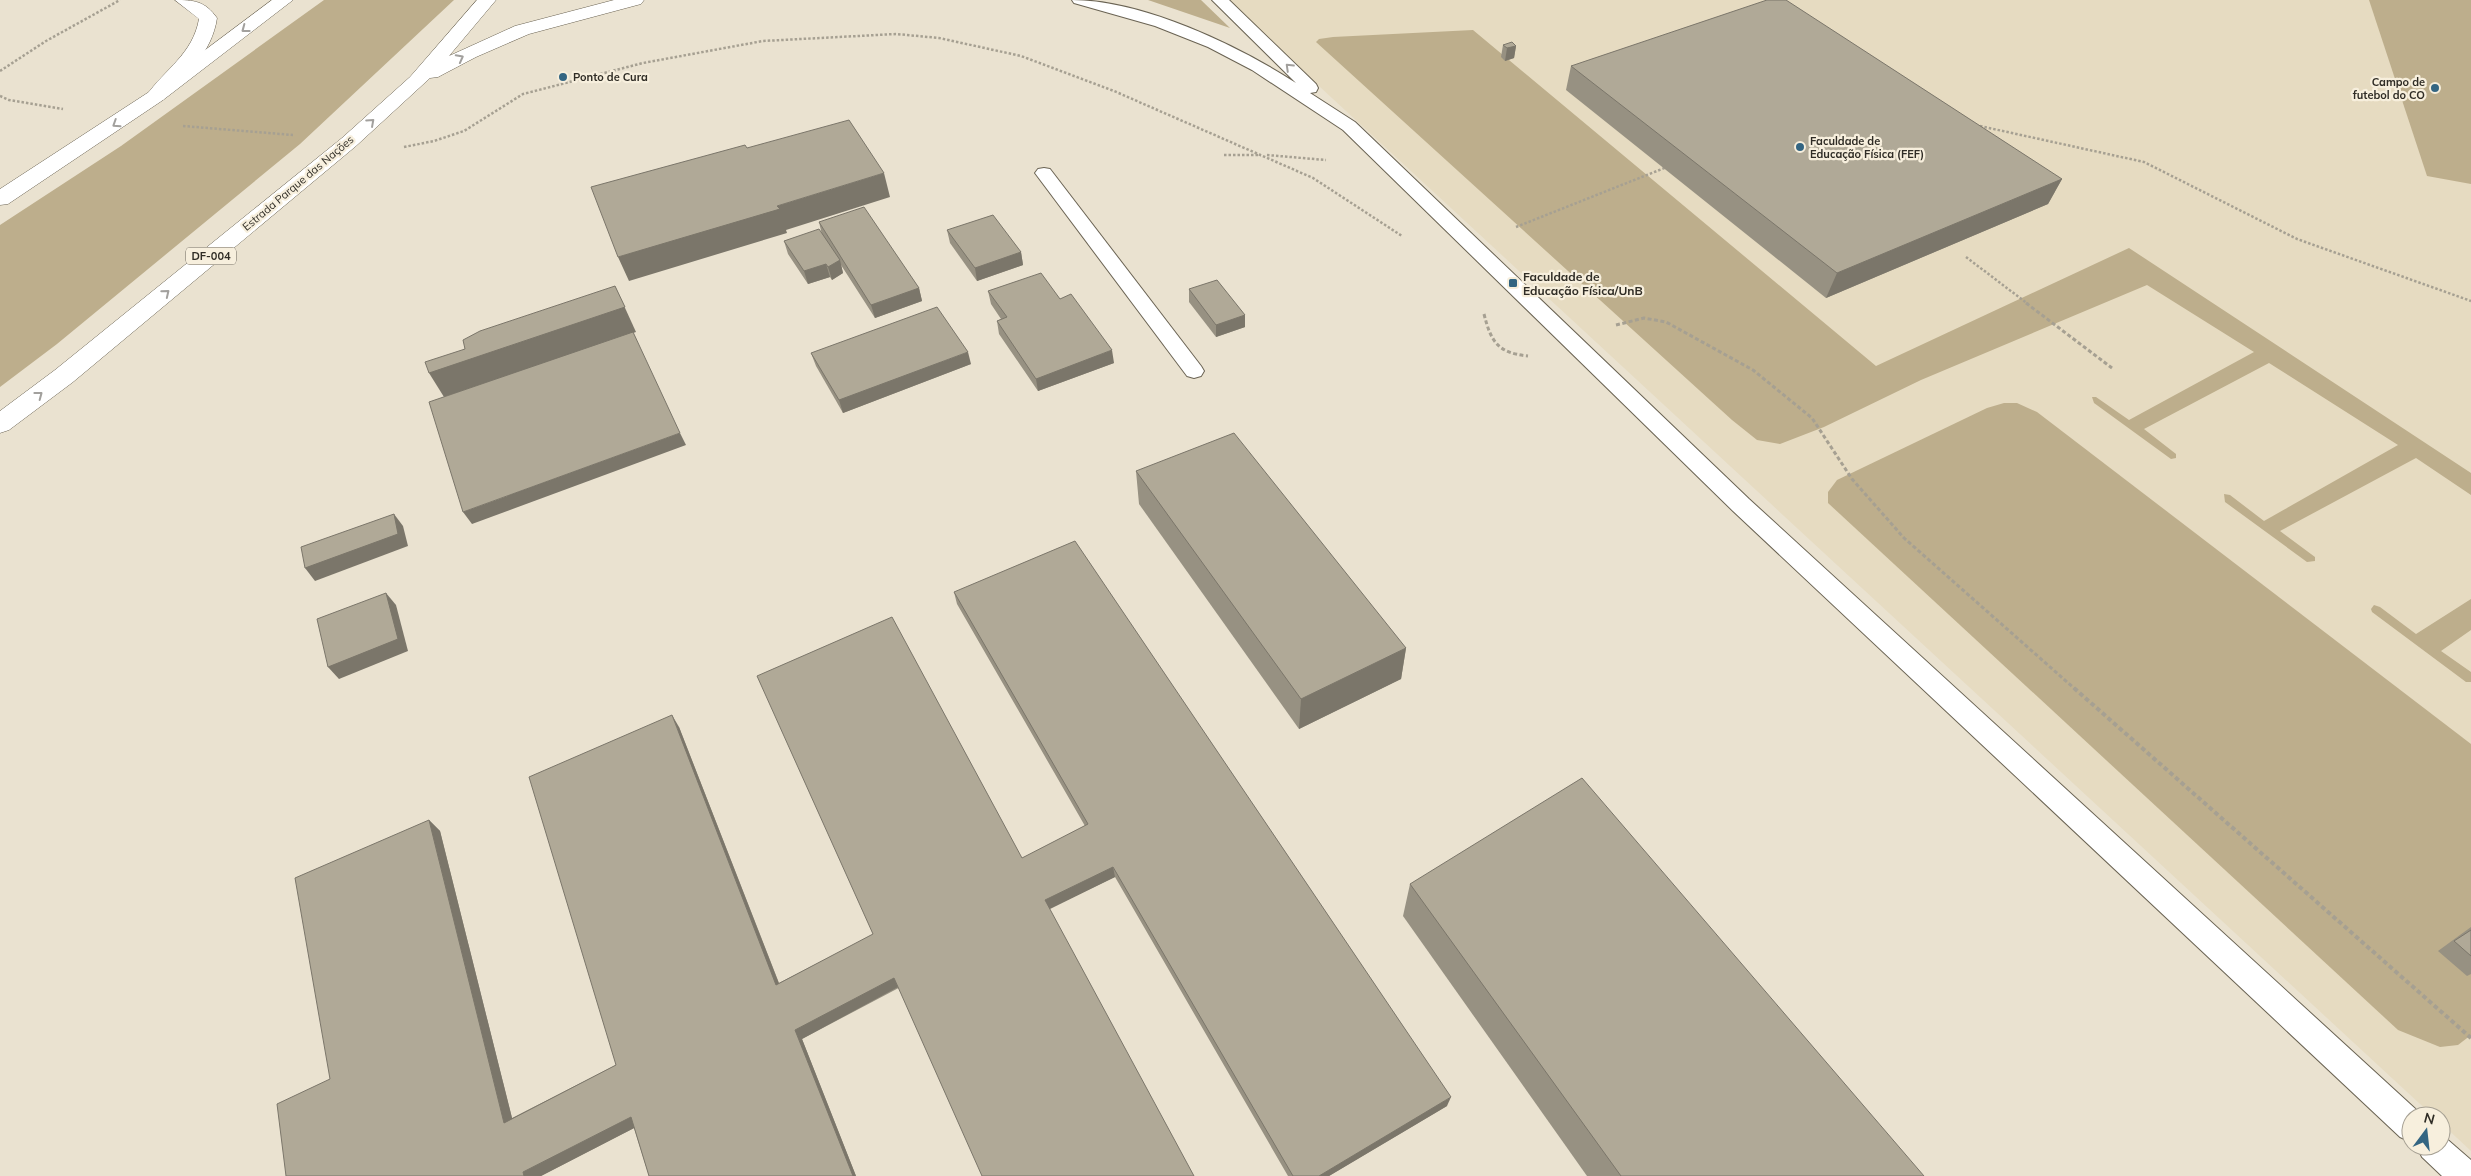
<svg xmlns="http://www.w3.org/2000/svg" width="2471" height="1176" font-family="Mulish,sans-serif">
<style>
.built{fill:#e6dbc1}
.green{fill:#bdae8c}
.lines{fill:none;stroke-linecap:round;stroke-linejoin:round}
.lane-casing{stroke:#6a6353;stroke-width:2}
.secondary-casing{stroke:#6a6353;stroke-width:1}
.highway-casing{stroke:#6a6353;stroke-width:1}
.path-far2{stroke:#a6a092;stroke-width:2.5;stroke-dasharray:2.5 2;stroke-linecap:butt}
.path-far1{stroke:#a6a092;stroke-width:3;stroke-dasharray:4 2.5;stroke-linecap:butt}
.path{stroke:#a6a092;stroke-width:4;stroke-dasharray:4.5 3;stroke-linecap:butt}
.lane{fill:#fff;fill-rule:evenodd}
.secondary{fill:#fff;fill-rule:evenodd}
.highway{fill:#fff;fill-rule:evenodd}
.wall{fill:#979182}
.shaded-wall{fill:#7b766a}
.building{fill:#b0a997;stroke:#7b766a}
.oneway{stroke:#a2a09d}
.poi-dot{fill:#336582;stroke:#f7efdd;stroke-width:2}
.labels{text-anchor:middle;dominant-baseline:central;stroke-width:4.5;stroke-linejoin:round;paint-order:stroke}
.far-poi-label{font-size:11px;font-weight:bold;fill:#302d26;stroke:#f7efdd;text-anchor:start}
.far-street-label{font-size:11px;fill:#302d26;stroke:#f7efdd}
.shield{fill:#f7efdd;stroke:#6c675d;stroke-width:1}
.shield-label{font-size:11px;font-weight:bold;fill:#302d26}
.poi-label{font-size:12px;font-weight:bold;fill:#302d26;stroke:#f7efdd;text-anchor:start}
</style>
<rect width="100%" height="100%" fill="#eae2d0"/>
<path class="built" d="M1226,0H2471V1151L2441,1123V1116H2433Z"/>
<g class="green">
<path d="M324,0H454L300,144L57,344L0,387V225L121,146Z"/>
<path d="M1148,0H1201L1230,28Z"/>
<path d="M2369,0H2471V184L2427,176Z"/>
<path d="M1473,30L1876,366L2129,248L2471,473V495L2416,458L2280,531L2315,557V561L2307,562L2225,502L2224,494L2230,495L2264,521L2398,445L2269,363L2144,429L2176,454V458L2171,459L2094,403L2092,397H2096L2129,420L2254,352L2147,285L1921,380L1824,427L1780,444L1757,440L1732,420L1316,42L1319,39L1333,37Z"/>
<path d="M2004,403H2017L2037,412L2471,744V1035L2458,1045L2440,1047L2398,1030L1828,503V492L1837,480L1987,408Z"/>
<path d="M2471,599V630L2441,651L2471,672V682H2466L2372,612L2371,609L2374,605L2380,607L2416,634Z"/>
</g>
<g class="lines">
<g class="lane-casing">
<g id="lane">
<path d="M1072,0C1143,0 1237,45 1296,83L1212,0H1229L1316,84L1318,88L1316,92L1310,93L1355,122L1749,499L2422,1115L2411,1116V1142L2400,1137L1733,511L1343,130L1252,70L1208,47L1155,26L1074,3Z"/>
<path d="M1044,168L1050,169L1201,366L1204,371L1201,376L1194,378L1187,376L1035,173L1038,169Z"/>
<path d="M2441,1134L2471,1160V1176H2442L2422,1157L2417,1146H2441Z"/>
</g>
</g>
<g class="secondary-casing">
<path id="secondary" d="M175,0C194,0 205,1 217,18C212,53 186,75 163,100H149L146,96C165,69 193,54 199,19Z"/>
</g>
<g class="highway-casing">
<g id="highway">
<path d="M272,0H293L163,100L8,204L0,205V189L149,92Z"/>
<path d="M477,0H496L449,56L515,26L614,0H644L641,4L529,34L476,57L438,77L430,78L356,146L73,382L9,430L0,433V411L55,370L342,138L410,77Z"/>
</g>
</g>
<g class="path-far2">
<path d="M0,71L46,41L120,0"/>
<path d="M0,96L9,100L63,109"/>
<path d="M183,126L293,135"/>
<path d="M1980,126L2144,162L2297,239L2471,301"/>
<path d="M404,147L434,141L464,131L523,94L643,63L763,41L896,34L939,38L1021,56L1114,91L1313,178L1402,236"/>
<path d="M1224,155H1261"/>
<path d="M1267,155L1326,160"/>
<path d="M1516,227L1667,167"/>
<path d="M1966,257L2028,304"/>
</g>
<g class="path-far1">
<path d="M2026,303L2112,368"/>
<path d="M1484,314C1491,342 1498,353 1528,356"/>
<path d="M1616,325L1644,318L1666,322L1753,370L1812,418L1852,479L1904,538L2075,689"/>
</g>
<path class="path" d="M2074,688L2471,1038"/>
<use href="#lane" class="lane"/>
<use href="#secondary" class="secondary"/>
<use href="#highway" class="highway"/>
</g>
<g class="wall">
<path d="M1503,45L1516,46L1514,58L1505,61L1501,57Z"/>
<path d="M1571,66L2062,179L2048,204L1826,298L1566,90Z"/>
<path d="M819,222L919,288L922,301L875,318L841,265L843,273L832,280L830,277L808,284L788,254L784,241L822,235Z"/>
<path d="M947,230L1021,252L1023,265L977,281L950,243Z"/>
<path d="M1189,289L1245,315V327L1216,337L1189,302Z"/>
<path d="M988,291L1114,363L1038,391L999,334L997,321L1001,319L991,304Z"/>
<path d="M811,353L971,364L843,413L816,366Z"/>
<path d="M1136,471L1406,648L1401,679L1299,729L1139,504Z"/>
<path d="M954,592L1447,1106L1329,1176H1288L1115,877L1050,908L802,1039L856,1176H649L634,1128L541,1176H286L330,1079L429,820L440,831L512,1118L616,1065L679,727L779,983L1085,826L957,604Z"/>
<path d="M1410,884L1924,1176H1587L1403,916Z"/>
<path d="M2471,927V974L2467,976L2438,951Z"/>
</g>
<g class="shaded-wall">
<path d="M1516,46L1514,58L1505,61L1507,48Z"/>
<path d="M884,173L890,197L786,230L787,233L629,281L618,257L777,206Z"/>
<path d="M2062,179L2048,204L1826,298L1837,273Z"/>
<path d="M1021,252L1023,265L977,281L975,268Z"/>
<path d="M840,260L843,273L832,280L828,267Z"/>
<path d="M826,264L830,277L808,284L804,271Z"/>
<path d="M615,286L636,332L444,397L429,373Z"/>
<path d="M919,288L922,301L875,318L871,305Z"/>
<path d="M1245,315V327L1216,337V325Z"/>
<path d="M1112,350L1114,363L1038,391L1036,379Z"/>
<path d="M968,352L971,364L843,413L839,400Z"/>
<path d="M680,433L686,445L472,524L463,512Z"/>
<path d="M394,514L403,526L408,546L315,581L305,568Z"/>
<path d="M386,593L396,605L408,651L339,679L328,667Z"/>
<path d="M1406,648L1401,679L1299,729L1301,699Z"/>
<path d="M672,715L679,727L783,994L776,985Z"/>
<path d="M429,820L440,831L515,1130L504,1123Z"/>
<path d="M1113,867L1115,877L1048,910L1045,900Z"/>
<path d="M894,978L898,987L802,1039L856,1176H853L795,1030Z"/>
<path d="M1451,1097L1447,1106L1329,1176H1319Z"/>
<path d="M631,1117L640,1125L541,1176H524L523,1172Z"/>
</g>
<g class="building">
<path d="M1767,0H1786L2062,179L1837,273L1571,66Z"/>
<path d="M1512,42L1516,46L1507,48L1503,45Z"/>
<path d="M849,120L884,173L777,206L780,209L618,257L591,187L745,145L747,148Z"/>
<path d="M864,207L919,288L871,305L819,222Z"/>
<path d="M993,215L1021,252L975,268L947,230Z"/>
<path d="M819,229L840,260L828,267L826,264L804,271L784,241Z"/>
<path d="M1041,273L1060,299L1071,294L1112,350L1036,379L997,321L1007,317L988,291Z"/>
<path d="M1217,280L1245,315L1216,325L1189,289Z"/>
<path d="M615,286L625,307L429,373L425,362L465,349L463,340L480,331Z"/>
<path d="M937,307L968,352L839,400L811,353Z"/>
<path d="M633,332L680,433L463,512L429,402Z"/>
<path d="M1234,433L1406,648L1301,699L1136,471Z"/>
<path d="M394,514L398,534L305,568L301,547Z"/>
<path d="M1075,541L1451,1097L1319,1176H1293L1113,867L1045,900L1194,1176H982L894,978L795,1030L853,1176H649L631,1117L523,1172L524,1176H286L277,1104L330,1079L295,878L429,820L504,1123L616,1065L529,777L672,715L776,985L873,934L757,676L892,617L1022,858L1088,824L954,592Z"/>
<path d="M386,593L398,639L328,667L317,619Z"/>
<path d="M1582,778L1924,1176H1621L1410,884Z"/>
<path d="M2471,930V956L2454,941Z"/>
</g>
<defs><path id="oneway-chevron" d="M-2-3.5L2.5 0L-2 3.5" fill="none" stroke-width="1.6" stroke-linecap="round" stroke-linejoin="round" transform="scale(1.25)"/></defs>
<g class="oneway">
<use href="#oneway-chevron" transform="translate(245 29) rotate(143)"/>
<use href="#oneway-chevron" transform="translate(460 58) rotate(-28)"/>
<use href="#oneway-chevron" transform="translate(1289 67) rotate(-136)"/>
<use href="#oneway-chevron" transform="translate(371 122) rotate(-42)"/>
<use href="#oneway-chevron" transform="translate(116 124) rotate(147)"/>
<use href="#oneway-chevron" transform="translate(166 293) rotate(-39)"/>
<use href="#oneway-chevron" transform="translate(39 395) rotate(-37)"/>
</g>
<g class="poi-dot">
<circle cx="563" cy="77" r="5"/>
<circle cx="2435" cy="88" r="5"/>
<circle cx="1800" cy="147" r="5"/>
<rect x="1508" y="278" width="10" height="10" rx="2.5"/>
</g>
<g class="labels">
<g class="far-poi-label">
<text x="573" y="77">Ponto de Cura</text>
<text x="2425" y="82" text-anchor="end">Campo de<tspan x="2425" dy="13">futebol do CO</tspan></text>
<text x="1810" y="141">Faculdade de<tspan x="1810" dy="13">Educação Física (FEF)</tspan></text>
</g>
<g class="far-street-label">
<text transform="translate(298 183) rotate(-40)">Estrada Parque das Nações</text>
</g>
<rect class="shield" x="186" y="247.5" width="50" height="17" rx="4"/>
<g class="shield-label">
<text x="211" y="256">DF-004</text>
</g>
<g class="poi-label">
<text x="1523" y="276">Faculdade de<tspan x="1523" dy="14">Educação Física/UnB</tspan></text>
</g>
</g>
<g transform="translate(2426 1131) rotate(15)"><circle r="24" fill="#f7efdd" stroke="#a7a194"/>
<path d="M0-4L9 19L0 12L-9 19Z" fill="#336582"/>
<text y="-8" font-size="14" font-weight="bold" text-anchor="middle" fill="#302d26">N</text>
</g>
</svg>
